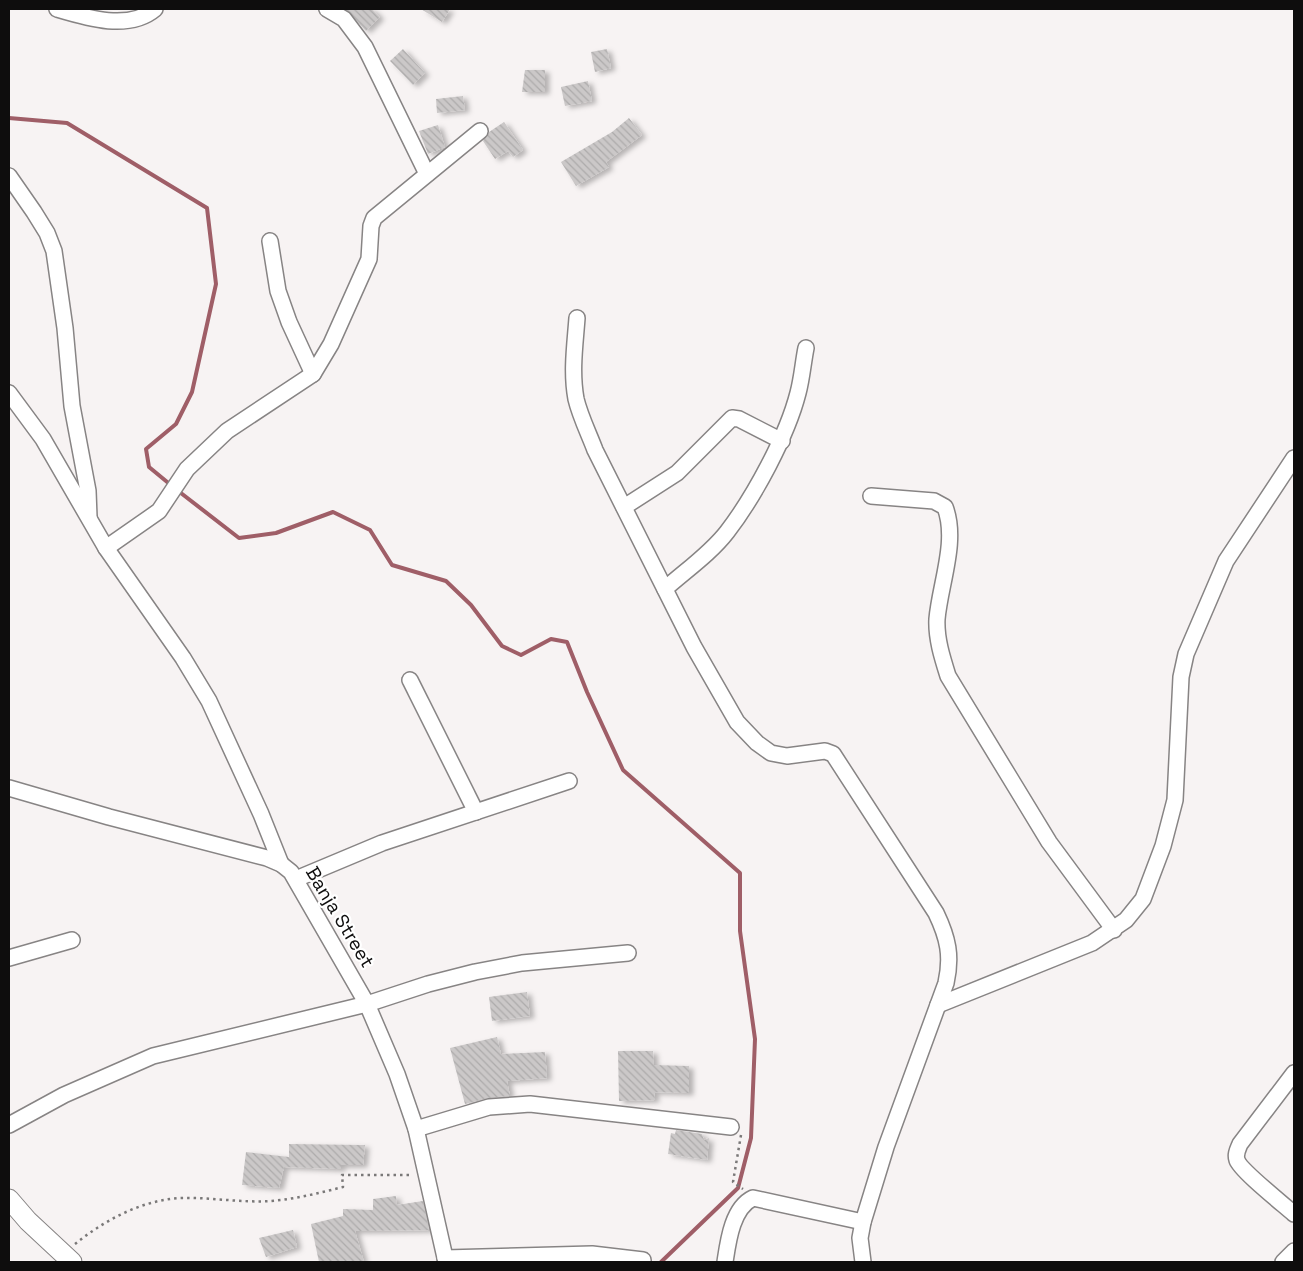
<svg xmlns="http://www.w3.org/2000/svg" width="1303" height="1271" font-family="'Space Grotesk',sans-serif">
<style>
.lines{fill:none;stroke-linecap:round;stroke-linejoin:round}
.stream{stroke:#9f5e67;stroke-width:4}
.building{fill:url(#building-back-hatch);filter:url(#shadow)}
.minor-casing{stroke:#878484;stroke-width:18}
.major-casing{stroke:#878484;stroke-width:21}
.path{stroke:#7a7878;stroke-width:2.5;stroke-dasharray:2.5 4;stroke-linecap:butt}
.minor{stroke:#fff;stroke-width:15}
.major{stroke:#fff;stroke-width:19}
.labels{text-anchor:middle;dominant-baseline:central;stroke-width:4.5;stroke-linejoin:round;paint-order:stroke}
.street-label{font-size:19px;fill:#0e0d0d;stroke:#fff}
</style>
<defs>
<pattern id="building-back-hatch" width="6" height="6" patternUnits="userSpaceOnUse" patternTransform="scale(1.25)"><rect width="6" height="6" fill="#cbc8c8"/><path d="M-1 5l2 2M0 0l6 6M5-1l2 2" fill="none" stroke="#adabab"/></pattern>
<filter id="shadow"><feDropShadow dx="4.5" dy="2.5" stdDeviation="2.5" flood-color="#0004"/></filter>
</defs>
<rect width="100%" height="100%" fill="#f7f3f3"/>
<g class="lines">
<g class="stream">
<path d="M9,118L67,123L207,208L216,284L192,392L176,424L146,449L149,467L172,486"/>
<path d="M177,490L239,538L276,533L333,512L370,530L392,565L446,581L471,605L502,646L521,655L551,639L567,642L587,692L623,770L740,873V931L755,1039L751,1138L738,1188L661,1262"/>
</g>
</g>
<g class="building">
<path d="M345,9H372L380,17L366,31Z"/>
<path d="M421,9H450L442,22Z"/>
<path d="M403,49L425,73L413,85L390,61Z"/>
<path d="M607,49L611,68L595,72L591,52Z"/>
<path d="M525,70H545V92H522Z"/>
<path d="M588,81L592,101L565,106L561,87Z"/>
<path d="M463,96L465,110L437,113L436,99Z"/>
<path d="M629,118L642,135L606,162L609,167L576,186L561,162L612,132Z"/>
<path d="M504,122L523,150L513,157L508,151L495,159L483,141L489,132Z"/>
<path d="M438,125L445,147L428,154L419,131Z"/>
<path d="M527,992L530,1016L492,1021L489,997Z"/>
<path d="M497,1037L501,1054L545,1052L547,1078L507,1081L510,1096L488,1098L465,1104L450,1048Z"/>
<path d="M618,1051H653L654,1065L689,1066V1093L654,1092L655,1100L619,1101Z"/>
<path d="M676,1130L702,1134L704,1140L709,1138L707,1160L668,1154L671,1133L675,1134Z"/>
<path d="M289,1144L365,1145L363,1165H341V1169L284,1167L279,1188L242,1185L246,1152L289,1157Z"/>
<path d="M396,1196L397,1205L423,1201L429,1230L355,1231L364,1262H319L311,1224L343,1216V1209L373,1210V1199Z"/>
<path d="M293,1230L297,1247L266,1257L259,1238Z"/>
</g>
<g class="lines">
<g class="minor-casing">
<g id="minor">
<path d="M57,9C87,18 129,31 155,9"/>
<path d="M327,9L344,19L365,47L427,174"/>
<path d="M9,176L34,212L47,233L54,251L65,328L72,406L88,491L89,517"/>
<path d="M270,241L278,291L289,322L313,374"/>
<path d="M577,318C575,345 571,372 576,399C580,416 589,434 595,450L694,647L737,722L757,743L771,753L787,756L825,751L833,754L936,913C948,938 952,956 946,983L886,1147L863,1222L860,1238L863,1262"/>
<path d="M9,393L43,439L106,548L183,658L209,701L261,814L281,864"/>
<path d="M871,496L934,501L945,507C958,541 940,584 937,619C936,638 942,657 948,676L1049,842L1114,930"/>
<path d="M624,507L677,473L732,418L739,419L782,441"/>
<path d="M106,548L159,511L187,469L227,431L313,374L331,344L369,259L371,226L374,218L480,131"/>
<path d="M665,589C685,571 710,554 727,532C754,497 787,436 798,393C802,378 803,363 806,348"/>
<path d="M410,680L476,812"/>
<path d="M9,788L109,817L267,858L281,864L291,872L367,1004L397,1074L416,1129L446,1262"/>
<path d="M296,879L382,843L569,781"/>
<path d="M9,958L72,940"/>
<path d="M938,1005L1092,943L1126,920L1143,899L1163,846L1175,800L1181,677L1186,654L1226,561L1294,458"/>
<path d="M1294,1073L1240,1144C1238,1149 1235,1154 1237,1160C1240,1170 1284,1205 1294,1214"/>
<path d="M9,1125L64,1095L153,1056L367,1004L428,984L475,972L522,963L628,953"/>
<path d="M416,1129L489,1107L530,1104L731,1127"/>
<path d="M445,1258L592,1254L643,1260"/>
<path d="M725,1262C728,1242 732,1208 753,1198L863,1222"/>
<path d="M1283,1262L1294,1251"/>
</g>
</g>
<g class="major-casing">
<path id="major" d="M9,1199L28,1221L72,1262"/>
</g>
<g class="path">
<path d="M741,1135L733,1182L743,1189"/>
<path d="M75,1244C105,1220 140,1201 179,1198C210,1197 241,1203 271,1201C296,1199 319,1193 343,1187L342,1175H412"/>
</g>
<use href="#minor" class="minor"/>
<use href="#major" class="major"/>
</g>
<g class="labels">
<g class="street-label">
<text transform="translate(340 917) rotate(59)">Banja Street</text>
</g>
</g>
<rect width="1303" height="1271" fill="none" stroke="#0e0d0d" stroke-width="20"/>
</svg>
